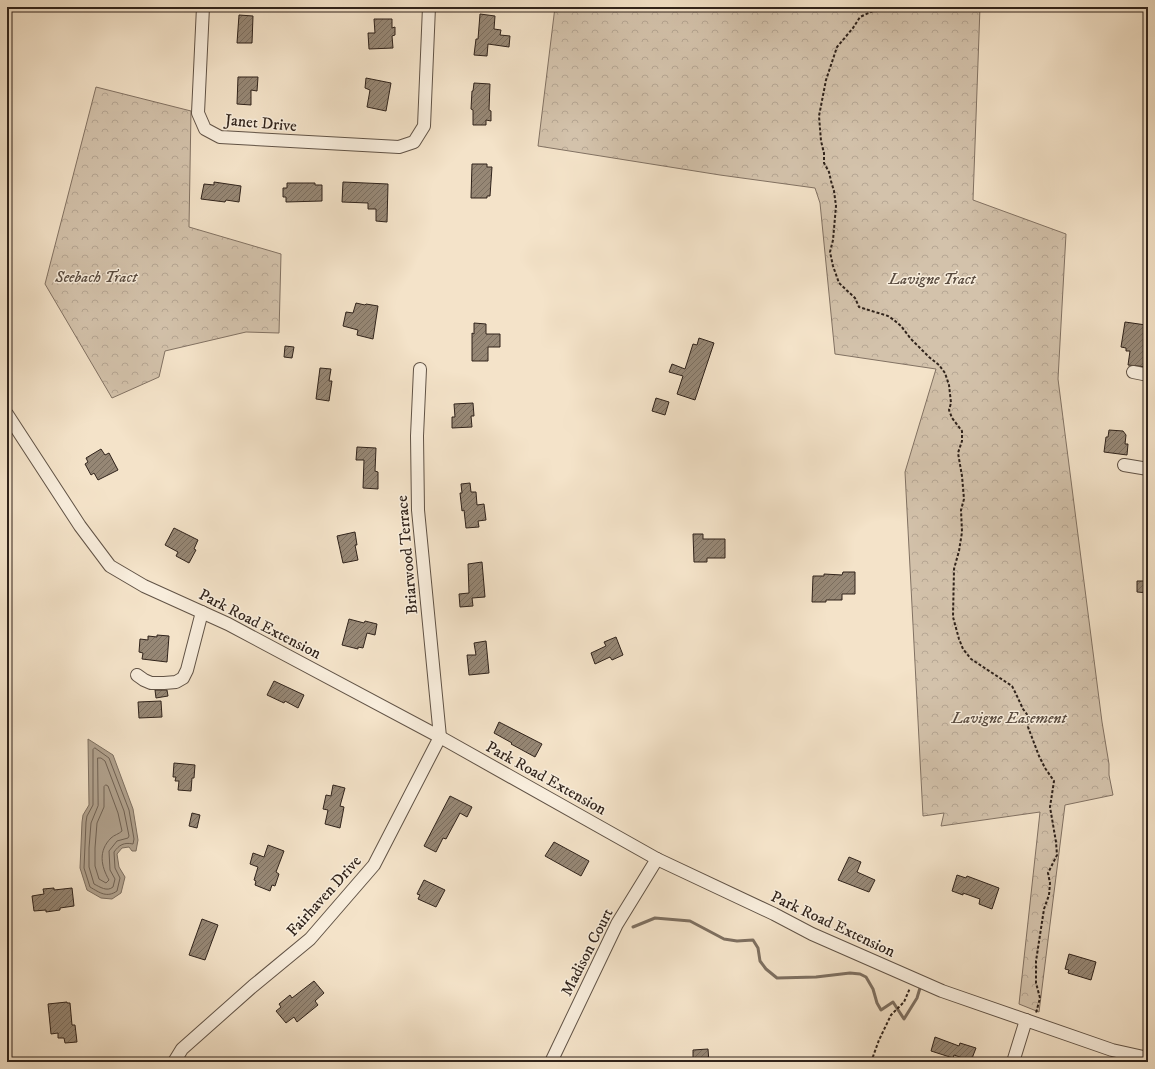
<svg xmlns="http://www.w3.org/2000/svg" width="1155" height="1069" font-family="'IM FELL DW Pica',serif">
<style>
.forest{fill:url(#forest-crowns);stroke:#827263}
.water{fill:#b1a28e;stroke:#7d6f60}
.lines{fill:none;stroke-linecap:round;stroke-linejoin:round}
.shore{stroke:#706254;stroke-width:1}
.stream{stroke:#7d6f60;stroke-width:3}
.building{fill:url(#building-hatch);stroke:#30231b}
.minor-casing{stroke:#615346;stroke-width:14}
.path{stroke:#30231b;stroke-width:2;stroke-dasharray:3 2;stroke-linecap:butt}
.minor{stroke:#f8eddc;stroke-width:12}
.labels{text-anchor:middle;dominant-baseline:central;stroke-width:3;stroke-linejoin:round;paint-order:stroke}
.street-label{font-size:16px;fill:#30231b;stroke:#f8eddc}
.park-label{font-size:16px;font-style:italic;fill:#594b3f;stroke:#f8eddc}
</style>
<defs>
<pattern id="forest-crowns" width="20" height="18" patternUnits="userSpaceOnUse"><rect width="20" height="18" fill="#d3c2ab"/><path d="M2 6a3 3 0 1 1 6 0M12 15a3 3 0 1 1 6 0" fill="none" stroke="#b5a693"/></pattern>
<pattern id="building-hatch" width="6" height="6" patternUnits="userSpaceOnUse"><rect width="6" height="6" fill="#968775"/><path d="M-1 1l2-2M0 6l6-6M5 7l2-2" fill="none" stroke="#7b6e5f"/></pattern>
</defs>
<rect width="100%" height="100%" fill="#f4e3c9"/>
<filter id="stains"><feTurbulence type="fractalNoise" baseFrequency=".005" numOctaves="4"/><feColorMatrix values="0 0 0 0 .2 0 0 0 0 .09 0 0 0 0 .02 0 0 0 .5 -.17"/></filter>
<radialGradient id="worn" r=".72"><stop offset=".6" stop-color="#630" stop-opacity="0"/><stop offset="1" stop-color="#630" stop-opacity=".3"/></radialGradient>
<g class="forest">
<path d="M555,7H980L973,200L1066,234L1058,379L1102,722L1109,764V775L1113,795L1065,805L1039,1012L1019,1004L1040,812L941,826L944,813L923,816L905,472L936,369L835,354L820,203L815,188L720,175L538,146Z"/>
<path d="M96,87L191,111L189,227L281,254L279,333L246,332L165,351L159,377L112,398L45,284Z"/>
</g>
<path class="water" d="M88,739L113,755L133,809L138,840L136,851H132L129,847L122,848L117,854L119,867L125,877L121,893L112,899L101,898L87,890L80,868L82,822L83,815L89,805Z"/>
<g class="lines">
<g class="shore">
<path d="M95,748L109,758L129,810L134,839L133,844C124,842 119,845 114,852L115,868L120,878L117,891C107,898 100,893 90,887L84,868L86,822L87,816L93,805V750Z"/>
<path d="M98,758H101L105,761L124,811L129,836L128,838L117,841L109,851L110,870L115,879L113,887C107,892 100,887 94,884L89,867V848L91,823L98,806Z"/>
<path d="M106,785L108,786L118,813L122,831C119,834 114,835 111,838C98,851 101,866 109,880L106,883L99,879L95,866V848L97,823L104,807V787Z"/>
</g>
<path class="stream" d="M633,927L655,918L690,921L724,939L737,941L753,940L758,948L760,961L766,969L777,978L816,977L850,973L860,974L866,977L873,989L877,1003L881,1010L893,1002L904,1019L917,998L920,988"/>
</g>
<g class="building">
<path d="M480,14L495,16L494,29L501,30L500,35L510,36L509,47L488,44L487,56L474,55L476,39H478Z"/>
<path d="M239,15L253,16L252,43H237Z"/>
<path d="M374,19H392V28L395,27V35L392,36L393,48L369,49L368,33H375Z"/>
<path d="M238,77H258L257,91L251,90V105L237,104Z"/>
<path d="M366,78L391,83L386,111L367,107L370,90L365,88Z"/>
<path d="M474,83L490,84L489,110L491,111V121L486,120V125H473V110L471,109L472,91H473Z"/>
<path d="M472,164H487V167H492L490,196H487V198H471Z"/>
<path d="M214,182L241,186L239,202L226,200L225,202L201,199L204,184L214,185Z"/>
<path d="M343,182L388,184L387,222L376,221V209H368V203L342,202Z"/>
<path d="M287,183H315V185H322V201L286,202V197H283V188H287Z"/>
<path d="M356,303L365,305L366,304L378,306L373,339L357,335L358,330L343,326L346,312L353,313Z"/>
<path d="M1125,322L1146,325L1144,339L1148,340L1147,367L1128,365L1130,351H1126V348L1121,347Z"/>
<path d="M474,323L486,324V334H500V347H488V361H472V333L474,334Z"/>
<path d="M699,338L714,343L695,400L677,394L683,376L669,372L672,364L685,369L693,344L697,345Z"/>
<path d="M285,346L294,347L292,358L284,357Z"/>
<path d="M320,368L331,369L329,381H332L329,401L316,399Z"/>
<path d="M656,398L669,402L665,415L652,411Z"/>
<path d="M473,403L474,416H471L472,427L452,428V417H455L454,404Z"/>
<path d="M1109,430L1123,431L1126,435L1125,444H1128L1127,455L1104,452L1106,437H1108Z"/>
<path d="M357,447L376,448L375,471L378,472V489L363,488L364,460H356Z"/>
<path d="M101,449L105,455L109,453L118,470L98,480L94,473L91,475L85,464L88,462L86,458Z"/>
<path d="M470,483L471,492H476L477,505L484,504L486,520L478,521L479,527L466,528L464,510L462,511L460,493H462L461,484Z"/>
<path d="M174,528L198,540L194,549L196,550L189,563L176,556L178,552L165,545Z"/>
<path d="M355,532L357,545H355L358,560L343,563L337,536Z"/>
<path d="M693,534H703V539H725V558H707V562H694Z"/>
<path d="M482,562L485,597L472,598L473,606L460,607L459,594L469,593L468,564Z"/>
<path d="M843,572H855V594H842V600H826V602H812L813,576H824V574L842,575Z"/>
<path d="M1137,581H1148V593L1137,592Z"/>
<path d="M349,619L364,623L365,621L377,624L375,635L367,633L363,648L358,647V649L342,645Z"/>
<path d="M157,635L169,636L167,662L142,659L143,653L139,652L140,639L148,640V636L157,637Z"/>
<path d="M616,637L623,655L612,660L610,657L595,664L591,653L606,646L604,642Z"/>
<path d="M486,641L489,673L469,675L467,655H476L474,643Z"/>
<path d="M274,681L304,695L298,708L285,701L284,703L267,695Z"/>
<path d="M155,690H167L168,696L156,698Z"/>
<path d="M161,701L162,717L139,718L138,702Z"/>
<path d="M499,722L542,744L535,757L511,744L512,743L494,733Z"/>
<path d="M174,763L195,765L194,778H192L191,791L178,790L179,781H175L176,777H173Z"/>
<path d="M333,785L345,788L340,806L344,807L340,828L325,824L328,810L323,809L326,795L331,796Z"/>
<path d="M450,796L472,807L467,817L460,813L446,839L443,838L436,852L424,846Z"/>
<path d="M192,813L200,815L197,828L189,826Z"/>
<path d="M554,842L589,861L581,876L545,856Z"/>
<path d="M268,845L284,851L276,872L279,874L275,886L272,885L270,891L255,885L256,881L254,880L258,867L250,864L253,853L264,857Z"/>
<path d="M849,857L861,862L857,872L875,880L869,892L838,880Z"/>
<path d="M957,875L966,878L967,876L999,888L992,909L979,904L980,899L963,893V895L952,891Z"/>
<path d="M424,880L445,890L436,907L418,899L420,895L417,894Z"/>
<path d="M54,888V890L72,888L74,906L60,908V910L46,912V910L34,911L32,896L44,894L43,889Z"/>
<path d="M202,919L218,925L205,960L189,955Z"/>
<path d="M1069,954L1096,962L1091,980L1068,973L1069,970L1065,969Z"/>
<path d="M314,981L324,993L315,1001L318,1005L297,1022L294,1017L286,1023L276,1011L281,1007L279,1004L290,995L292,998Z"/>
<path d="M67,1002V1003H70L72,1025H75L77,1042L65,1043L64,1038H58V1033L51,1034L48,1004Z"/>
<path d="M935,1037L959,1046L960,1043L976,1048L971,1061L954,1055L953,1058L931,1051Z"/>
<path d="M708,1049L709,1062H693V1050Z"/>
</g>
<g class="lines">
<g class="minor-casing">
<g id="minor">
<path d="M203,7L198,113L205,129L220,137L399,147L414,142L424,126L429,7"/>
<path d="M1133,372L1148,375"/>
<path d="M7,414L80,526L110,566L144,586L228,624L440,737L657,859L774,914L812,934L942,991L1112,1050L1148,1058"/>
<path d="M1124,465L1148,469"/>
<path d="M137,675L144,680L151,683H164L176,682L183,678L187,670L202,612"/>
<path d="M174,1062L182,1049L253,986L310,939L374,865L440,737L418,510L417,436L420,369"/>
<path d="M551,1062L617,924L657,859"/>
<path d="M1013,1062L1026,1020"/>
</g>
</g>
<g class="path">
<path d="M882,7L860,17L853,28L837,47L826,80L819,116L821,141L824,153V163L829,172L831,181L834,191L836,206L833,240L830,252L833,266L839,283L855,298L859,307L888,316L894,320L901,326L911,339L929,357L939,365L945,373L949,385L951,403L949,410L952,418L962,431V441L958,453L962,476L964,499L961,510L962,532L959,551L954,569L953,617L959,639L963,649L971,659L1012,686L1016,694L1023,709L1029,717L1028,727L1039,756L1045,768L1054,781L1050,807L1056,842L1057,855L1048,873L1050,883L1049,895L1044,909L1036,961V983L1040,998L1036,1013"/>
<path d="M871,1062L879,1040L891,1015L904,1002L910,988"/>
</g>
<use href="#minor" class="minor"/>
</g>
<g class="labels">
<g class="street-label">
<text transform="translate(261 123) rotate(5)">Janet Drive</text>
<text transform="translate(407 555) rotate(-95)">Briarwood Terrace</text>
<text transform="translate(260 624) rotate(27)">Park Road Extension</text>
<text transform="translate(546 778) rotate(29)">Park Road Extension</text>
<text transform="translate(324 896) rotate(-48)">Fairhaven Drive</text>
<text transform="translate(833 924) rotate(25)">Park Road Extension</text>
<text transform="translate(587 952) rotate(-63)">Madison Court</text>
</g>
<g class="park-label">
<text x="96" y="277">Seebach Tract</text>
<text x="932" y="279">Lavigne Tract</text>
<text x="1009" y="718">Lavigne Easement</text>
</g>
</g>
<rect width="1155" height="1069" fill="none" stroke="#f4e3c9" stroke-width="24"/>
<rect x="8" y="8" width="1139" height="1053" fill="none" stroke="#30231b" stroke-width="2"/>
<rect x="12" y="12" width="1131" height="1045" fill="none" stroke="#30231b"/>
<rect width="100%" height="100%" filter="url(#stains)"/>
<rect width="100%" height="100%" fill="url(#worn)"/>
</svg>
